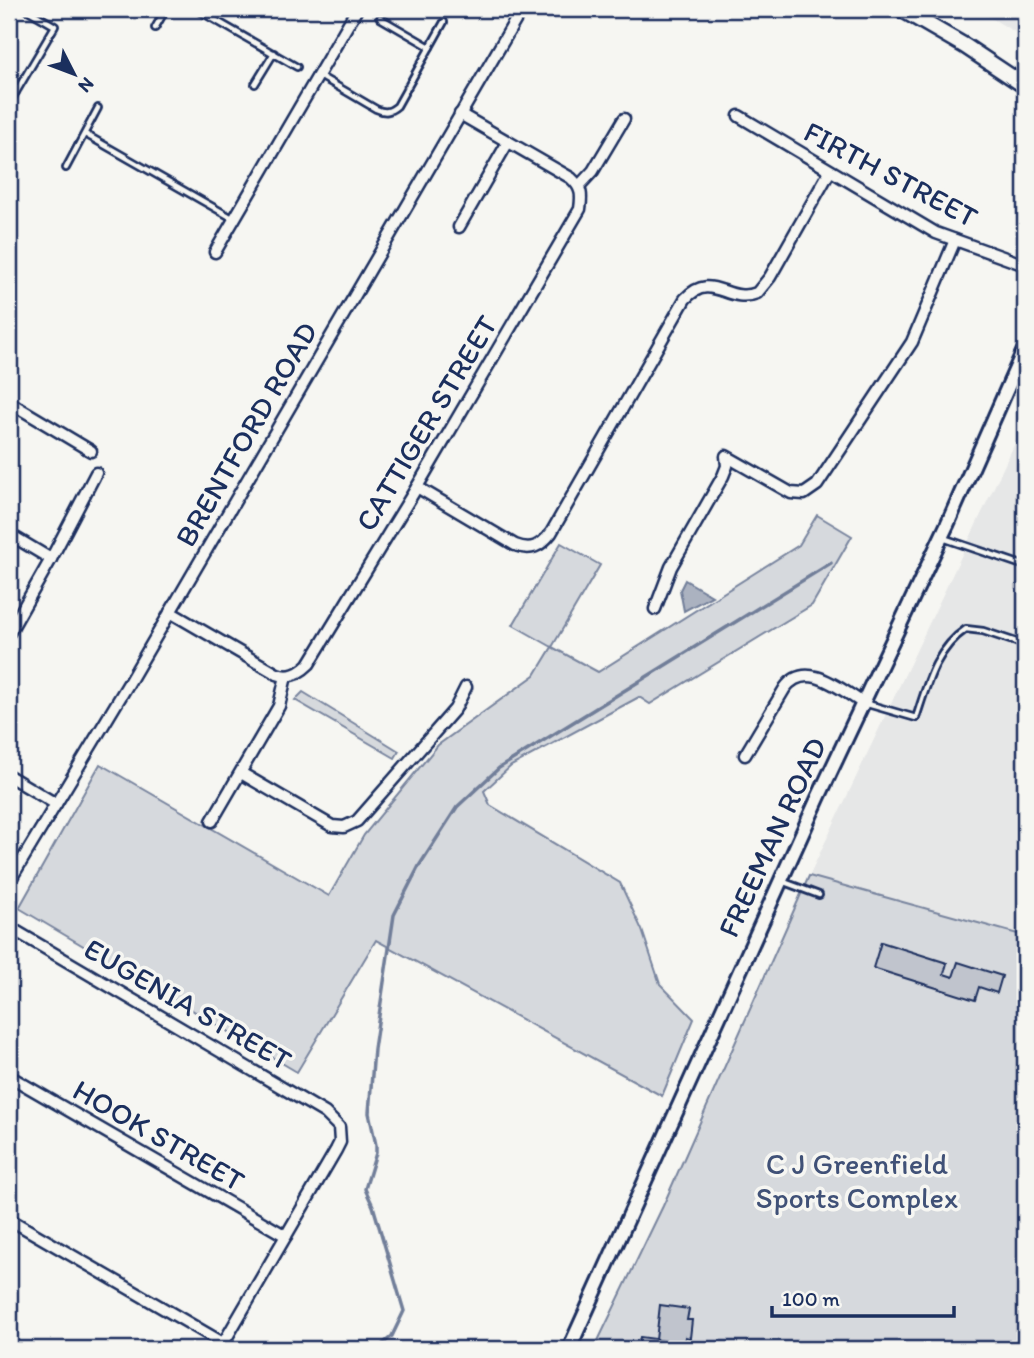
<svg xmlns="http://www.w3.org/2000/svg" width="1034" height="1358" font-family="Itim,sans-serif">
<style>
.built{fill:#e6e7e7}
.green{fill:#d6d9dd;stroke:#78849e;stroke-width:2}
.water{fill:#abb2c0;stroke:#717e99;stroke-width:2}
.lines{fill:none;stroke-linecap:round;stroke-linejoin:round}
.stream{stroke:#717e99;stroke-width:3.5}
.building{fill:#c0c4cd;stroke:#1b2f5e;stroke-width:2}
.service-casing{stroke:#1b2f5e;stroke-width:10}
.minor-casing{stroke:#1b2f5e;stroke-width:15}
.tertiary-casing{stroke:#1b2f5e;stroke-width:18}
.secondary-casing{stroke:#1b2f5e;stroke-width:19}
.service{stroke:#f6f6f2;stroke-width:4.5}
.minor{stroke:#f6f6f2;stroke-width:10}
.tertiary{stroke:#f6f6f2;stroke-width:12}
.secondary{stroke:#f6f6f2;stroke-width:14}
.labels{text-anchor:middle;dominant-baseline:central;stroke-width:7;stroke-linejoin:round;paint-order:stroke}
.street-label{font-size:30px;fill:#1b2f5e;stroke:#f6f6f2}
.park-label{font-size:30px;fill:#405177;stroke:#f6f6f2}
</style>
<rect width="100%" height="100%" fill="#f6f6f2"/>
<filter id="ink" filterUnits="userSpaceOnUse"><feTurbulence type="fractalNoise" baseFrequency=".0143" numOctaves="2"/><feDisplacementMap in="SourceGraphic" scale="14" xChannelSelector="R" yChannelSelector="G"/><feConvolveMatrix kernelMatrix="1 2 1 2 8 2 1 2 1" color-interpolation-filters="sRGB"/></filter>
<g filter="url(#ink)">
<g class="built">
<path d="M976,9H1025V38Z"/>
<path d="M1025,422V936L809,876Z"/>
</g>
<g class="green">
<path d="M817,515L852,536L812,605L650,704L639,697L511,766L484,791L490,805L620,883L642,930L660,984L694,1019L662,1096L376,940L297,1072L19,908L100,764L329,896L364,835L438,745L535,675L552,647L513,625L561,543L600,565L552,647L598,672L799,545Z"/>
<path d="M303,692L399,751L395,758L295,700Z"/>
<path d="M809,876L1025,936V1349H594L663,1206Z"/>
</g>
<path class="water" d="M685,580L712,596L684,611L680,590Z"/>
<g class="lines">
<path class="stream" d="M377,1349L392,1336L404,1311L373,1206L365,1189L376,1153V1145L369,1113L374,1049L394,915L419,866L457,807L499,768L831,563"/>
</g>
<g class="building">
<path d="M881,942L947,963L944,974L953,977L958,962L1002,976L997,993L979,987L975,1000L873,968Z"/>
<path d="M660,1305L689,1309L687,1320H692L690,1338L685,1337L684,1343L656,1340Z"/>
<path d="M640,1337L656,1339L654,1349H638Z"/>
</g>
<g class="lines">
<g class="service-casing">
<g id="service">
<path d="M196,9L297,67"/>
<path d="M380,18L430,47"/>
<path d="M155,28L166,9"/>
<path d="M318,75L376,109C385,113 390,112 397,106L444,22"/>
<path d="M255,84L274,53"/>
<path d="M9,88L16,92"/>
<path d="M9,104L55,26L26,9"/>
<path d="M85,134L234,219"/>
<path d="M66,168L98,108"/>
<path d="M943,538L1025,566"/>
<path d="M864,703L916,718C927,685 935,650 966,629L983,631L1025,645"/>
<path d="M784,882L819,895"/>
</g>
</g>
<g class="minor-casing">
<g id="minor">
<path d="M739,116L936,233L1025,265"/>
<path d="M579,186L593,171L624,119"/>
<path d="M459,227L508,142"/>
<path d="M215,252L357,9"/>
<path d="M9,402L91,451"/>
<path d="M417,487L515,545C531,551 540,547 551,533L685,299C712,270 727,305 757,293L770,277L830,171"/>
<path d="M9,534L51,559"/>
<path d="M655,609L671,567L723,476L727,466L726,456L791,493L804,494L817,485L912,342L955,240"/>
<path d="M170,612L277,674C290,679 300,673 309,664L417,487L580,209C582,195 582,188 571,178L460,114"/>
<path d="M9,633L51,559L96,473"/>
<path d="M745,755L785,688C806,659 840,689 863,703"/>
<path d="M241,773L332,826L344,827L357,821L455,709L466,687"/>
<path d="M9,776L56,804"/>
<path d="M212,821L279,706L286,676"/>
<path d="M9,882L130,681L522,9"/>
<path d="M9,927L325,1113L339,1127L340,1142L336,1150L220,1349"/>
<path d="M9,1076L286,1236"/>
<path d="M9,1219L223,1343"/>
</g>
</g>
<g class="tertiary-casing">
<path id="tertiary" d="M569,1349L819,796L947,525L1025,348"/>
</g>
<g class="secondary-casing">
<path id="secondary" d="M901,9L965,46L1025,86"/>
</g>
<use href="#service" class="service"/>
<use href="#minor" class="minor"/>
<use href="#tertiary" class="tertiary"/>
<use href="#secondary" class="secondary"/>
</g>
</g>
<g class="labels">
<g class="street-label">
<text transform="translate(891 174) rotate(28)">FIRTH STREET</text>
<text transform="translate(426 423) rotate(-59)">CATTIGER STREET</text>
<text transform="translate(246 434) rotate(-60)">BRENTFORD ROAD</text>
<text transform="translate(772 837) rotate(-65)">FREEMAN ROAD</text>
<text transform="translate(188 1004) rotate(30)">EUGENIA STREET</text>
<text transform="translate(159 1135) rotate(30)">HOOK STREET</text>
</g>
<g class="park-label">
<text x="857" y="1163">C J Greenfield<tspan x="857" dy="34">Sports Complex</tspan></text>
</g>
</g>
<rect width="1034" height="1358" fill="none" stroke="#f6f6f2" stroke-width="35"/>
<rect x="18" y="18" width="999" height="1323" fill="none" stroke="#1b2f5e" stroke-width="2.5" filter="url(#ink)"/>
<g transform="translate(74 74) rotate(132)" stroke="#f6f6f2" stroke-width="5" paint-order="stroke">
<path d="M0-5L12 26L0 18L-12 26Z" fill="#1b2f5e"/>
<text y="-10" font-size="19" font-weight="bold" text-anchor="middle" fill="#1b2f5e">N</text>
</g>
<path d="M772 1306v10h182v-10" fill="none" stroke="#1b2f5e" stroke-width="3.5"/>
<text x="782" y="1306" font-size="21" fill="#1b2f5e" stroke="#f6f6f2" stroke-width="5" paint-order="stroke">100 m</text>
</svg>
